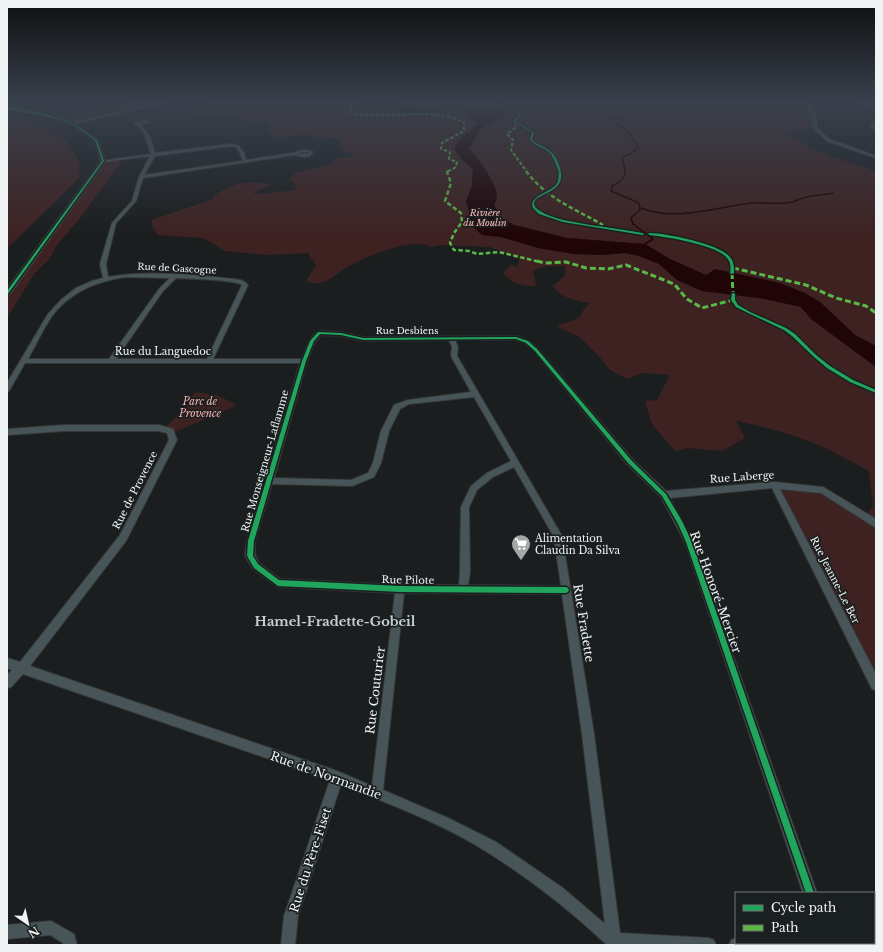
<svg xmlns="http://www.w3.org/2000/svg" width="883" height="952" font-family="'Libre Baskerville',serif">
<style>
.green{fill:#3e2222}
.water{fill:#200507}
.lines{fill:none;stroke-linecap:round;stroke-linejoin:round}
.stream{stroke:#200507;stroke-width:1.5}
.minor-casing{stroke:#353838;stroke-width:2}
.secondary-casing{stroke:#353838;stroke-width:1}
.minor{fill:#485558;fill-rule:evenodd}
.secondary{fill:#46575b;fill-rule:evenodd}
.quiet-far2{stroke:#58b947;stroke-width:2;stroke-dasharray:3.5 2;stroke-linecap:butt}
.quiet-far1{stroke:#58b947;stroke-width:2.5;stroke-dasharray:4.5 2.5;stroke-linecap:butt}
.quiet{stroke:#58b947;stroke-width:3;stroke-dasharray:6 3;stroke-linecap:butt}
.cycleway-casing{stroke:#1a1f20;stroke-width:3}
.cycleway{fill:#20a55d;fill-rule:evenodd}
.labels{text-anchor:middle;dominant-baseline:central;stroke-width:3.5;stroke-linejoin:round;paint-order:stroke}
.far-water-label{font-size:9px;font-style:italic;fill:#ffb6b4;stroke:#1a1f20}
.far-street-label{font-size:9px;fill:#f0f3f4;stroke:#1a1f20}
.street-label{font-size:10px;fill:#f0f3f4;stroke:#1a1f20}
.park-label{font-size:10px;font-style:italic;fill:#feb5b3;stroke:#1a1f20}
.poi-label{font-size:10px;fill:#f0f3f4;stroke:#1a1f20;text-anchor:start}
.near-street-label{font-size:12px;fill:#f0f3f4;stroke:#1a1f20}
.near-neighbourhood-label{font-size:13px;font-weight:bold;fill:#cad0d2;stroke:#1a1f20}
</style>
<rect width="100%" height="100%" fill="#1b1e1f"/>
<g class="green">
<path d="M130,102H165L72,123L46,115C73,112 104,113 130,102Z"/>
<path d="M210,102H361L370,107H381L400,112L427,113L450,109L468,113L470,117L478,123L468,134L463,161L473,169L472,185L466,202L470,214V224L482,235L501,237L538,248L574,254L601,255L625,253L639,256L659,264L677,280L702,291L765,299L802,307L811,319L876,367V685L774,485L823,490L865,517L873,506L869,471C854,463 840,455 825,448C796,435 766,427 736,421L745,438L722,451L688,448L675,451L652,424L645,401L657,400L670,375L642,373L627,379L610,370L598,355L579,337L557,326L579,318L584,309L590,303C576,301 562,298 552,286L565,276V266H545L533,271L536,286C521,286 513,284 503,273L511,265L518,267L519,259L490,247L441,245L431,247C412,236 362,258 344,269C337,273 331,280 323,282C317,284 312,284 306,281L316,265L308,253L268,255L225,251L203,238L158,235L153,228L151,220L211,200C223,183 252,179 271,185L260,189L253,193L262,194L296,190L295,184L289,179L296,173L332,164L338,157H352L353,155L339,148L340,143L343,140L307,135L272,137L268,123L210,116L193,119L194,118L191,114L201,108L199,105L212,102Z"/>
<path d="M396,102H803C813,109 816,113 815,126L786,134C812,151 845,162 876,171V346L855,335L820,302L754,278L715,270L706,275L670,259L645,244L567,238L514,225L501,218L494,205C495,203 497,199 497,196C497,184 478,157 469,149C481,128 481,126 504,118V111L475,106L406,105L396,104Z"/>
<path d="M7,118L39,125L64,138L78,160L80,177L11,245L7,247Z"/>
<path d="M121,159L120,163L81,217L57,245L50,258L34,274L7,318V293L103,161Z"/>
<path d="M195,392L217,395L235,404L233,407L171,434L163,429L180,414Z"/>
</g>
<path class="water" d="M361,102H396L397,104L429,106L460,104L504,110V118C481,126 480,128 469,149C478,158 497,184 497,196C497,199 495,203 494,205L501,218L514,225L567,238L645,244L670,259L706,275L715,269L780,283L805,293L820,302L855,335L876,346V367L811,319L801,307L765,299L702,291L677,280L659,264L639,256L625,253L601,255L574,254L538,248L501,237L482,235L470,224V214L466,202L472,185L473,169L463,161L454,149C457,138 471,132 478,123L470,117L468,113L450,109L427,113L400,112L381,107H370Z"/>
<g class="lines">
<g class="stream">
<path d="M618,118L612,119L630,134L634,141L638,144V148L630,154L622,157C626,174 629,177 612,186L611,191L639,203L640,210L631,218L633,224L653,239L645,244"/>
<path d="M641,208C677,222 716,207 752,203C765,202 778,205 792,202C796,201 799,199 803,198C813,195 823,195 833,193"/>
</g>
<g class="minor-casing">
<g id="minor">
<path d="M801,102H805C815,109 817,116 817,128L829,139L876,156V158L827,141L813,128L812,112Z"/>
<path d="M859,102L876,105V107L860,103Z"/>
<path d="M142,120L149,122L141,125L150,137L155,153L231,144L238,145L244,153L246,160L293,153L302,150H309L313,152L310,156L303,157L294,155L143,178L136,201L116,223L106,264L108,277C146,270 196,275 234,279C240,280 244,280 248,285L213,359H302C306,349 309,336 319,331L341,332L363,337L516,336L529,341L538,349L633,460L666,491L774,482L823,487L876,519V528L821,493L780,489L876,674V690L872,689L772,488L670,498L693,542L817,893H803L685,542L661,497L627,464L534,351L525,343L515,340H455L458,347L457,356L562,536L594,734L620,933L709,938L714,940L716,945H607C570,910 530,879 487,852C442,823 390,805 341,784L298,916L295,945H281L284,916L330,780L23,674L11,687L7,688V675L12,670L7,668V658L20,662L120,535L169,440L167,433L159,431H64L7,435V429L64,425H159L173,429L177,440L126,541L30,666L337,771L372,786L395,593L278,587L253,569L245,556L247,541L300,363H25L9,391H7V383L48,314L62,299L76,288L92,281L103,278L100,264L112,223L132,201L139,177L150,156L103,162L101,161L151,154L144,132L134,123ZM231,146L236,147L240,153L243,161L144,175L155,156ZM302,152H309L308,154H298ZM126,277L170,278L159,289L109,359H28C36,345 43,329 52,316C70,292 97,281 126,277ZM176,278C188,279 234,279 242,285L207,359H116L163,291ZM321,335L341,336L363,341L449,340L452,347L451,356L471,392L408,400L394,405L381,431L373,463L368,473L351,480L274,478L307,361L315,342ZM474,397L511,461L487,473L471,486L461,507L460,572L459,585H400L280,579L259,563L255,555V541L272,484L352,486L374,477L381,463L389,431L400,409L409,404ZM514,467L554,537L561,586L468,585L470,572L469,507L477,490L493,477ZM404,593L562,594L582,734L605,924L563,888L496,842L448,818L383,790Z"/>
<path d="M875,120H876L875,126L876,132L871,126Z"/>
<path d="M51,921L74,934L77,945H63V943L50,935L7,939V925Z"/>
<path d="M874,935H876V945H868L867,943H874Z"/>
<path d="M736,938V943H786L785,945H729L731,940Z"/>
</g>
</g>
<g class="secondary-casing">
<path id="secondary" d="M160,102H167L76,124L98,139L106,161L10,295H7V288L100,161L94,141L70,124L45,116L7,109V107L46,114L72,122Z"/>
</g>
<use href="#minor" class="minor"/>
<use href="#secondary" class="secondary"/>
<g class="quiet-far2">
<path d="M331,102L334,104L344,102L351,104L353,108L351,112C357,115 363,115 369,115C397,117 442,108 464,123V131L442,143L441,149L450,152L449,159L457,162L456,167L447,172"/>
<path d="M516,122L515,128L507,134L513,140L511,150L527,172"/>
</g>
<g class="quiet-far1">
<path d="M448,171L447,172L451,183L445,201L461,213L462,222L454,233L450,243L454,250L469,251L477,254L499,252L540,262"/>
<path d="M526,171C546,198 575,209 603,225"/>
</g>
<g class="quiet">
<path d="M537,261L544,263L566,262L586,268L608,269L626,265L674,284L687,299L702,308L733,300"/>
<path d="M733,268L806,285L836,298L866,306L876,313"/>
<path d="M732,273L733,294"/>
</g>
<g class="cycleway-casing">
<g id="cycleway">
<path d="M479,102H482L511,108L521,113L520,117L516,120L517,122L533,132L534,133L532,139L533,141C539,145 546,147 551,152C556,156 558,162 560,168C568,195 534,192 534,204C535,212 556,218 563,220C572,222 581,223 590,225C607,227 625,230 642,233L644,234L643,235L563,222L539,214L533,208L532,204L533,201L538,196L551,189L556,185L558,181L559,172L555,162L551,154L546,150L536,145L532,142L530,139L532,133L531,132L515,122L514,120L518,117L519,113L509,108Z"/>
<path d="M7,107L46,114L73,123L97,140L104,161L8,294H7V291L102,161L95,140L71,123L46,116L7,109Z"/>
<path d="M649,233C666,233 718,244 729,256C734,261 734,267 734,273L732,274L730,273C731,268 731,262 727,258C717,245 667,237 650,235L648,234Z"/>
<path d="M732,293L735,294V300L738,305L750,312L786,328L795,334L816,355L830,366L853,380L876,390V393L850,382L827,368L814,357L792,336L784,330L748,313L736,307L731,300Z"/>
<path d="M318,332L341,333L363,338L516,337L528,341L537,349L632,461L666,494L682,521L692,542L814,893H806L686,542L678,524L662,496L628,463L535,351L526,343L516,339L363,340L341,335L320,334L314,341L306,361L254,541L253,556L258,564L279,580L400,586L566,587L568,588L569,590L568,592L566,593L400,592L278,586L254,568L247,556L248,541L302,361L310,341Z"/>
</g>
</g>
<use href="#cycleway" class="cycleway"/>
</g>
<linearGradient id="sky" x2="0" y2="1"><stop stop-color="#0f1011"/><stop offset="0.43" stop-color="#39414d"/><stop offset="1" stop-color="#39414d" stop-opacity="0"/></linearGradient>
<rect width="883" height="235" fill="url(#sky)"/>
<defs>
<g id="supermarket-pin" transform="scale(1)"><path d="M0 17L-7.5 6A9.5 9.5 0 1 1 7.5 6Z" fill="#a5a8a9" stroke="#1a1f20"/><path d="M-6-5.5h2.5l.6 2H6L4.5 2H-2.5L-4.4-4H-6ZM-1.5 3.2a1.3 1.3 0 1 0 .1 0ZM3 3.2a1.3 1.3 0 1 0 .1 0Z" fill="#fff"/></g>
</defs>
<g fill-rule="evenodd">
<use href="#supermarket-pin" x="521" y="544"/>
</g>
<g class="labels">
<g class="far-water-label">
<text x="485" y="212">Rivière<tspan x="485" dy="10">du Moulin</tspan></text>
</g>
<g class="far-street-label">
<text transform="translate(177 268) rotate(3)">Rue de Gascogne</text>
<text x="407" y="330">Rue Desbiens</text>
</g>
<g class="street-label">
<text x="163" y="351">Rue du Languedoc</text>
<text transform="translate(265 461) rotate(-74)">Rue Monseigneur-Laflamme</text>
<text transform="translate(742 477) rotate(-4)">Rue Laberge</text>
<text transform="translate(135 490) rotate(-63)">Rue de Provence</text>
<text transform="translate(408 580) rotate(1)">Rue Pilote</text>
<text transform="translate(835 580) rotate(63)">Rue Jeanne-Le Ber</text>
</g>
<g class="park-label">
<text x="200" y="401">Parc de<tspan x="200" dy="12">Provence</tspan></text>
</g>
<g class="poi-label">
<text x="535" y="538">Alimentation<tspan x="535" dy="12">Claudin Da Silva</tspan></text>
</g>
<g class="near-street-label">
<text transform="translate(716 592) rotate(70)">Rue Honoré-Mercier</text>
<text transform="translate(584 623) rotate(81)">Rue Fradette</text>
<text transform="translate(375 690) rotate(-83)">Rue Couturier</text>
<text transform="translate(326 775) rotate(20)">Rue de Normandie</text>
<text transform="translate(310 860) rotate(-72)">Rue du Père-Fiset</text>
</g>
<g class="near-neighbourhood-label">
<text x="335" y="621">Hamel-Fradette-Gobeil</text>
</g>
</g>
<rect width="883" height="952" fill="none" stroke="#f0f3f4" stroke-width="16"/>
<rect x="735" y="892" width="140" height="52" fill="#1a1f20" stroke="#707475"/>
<rect x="743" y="905" width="20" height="6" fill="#20a55d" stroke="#707475"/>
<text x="771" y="912" font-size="12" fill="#f0f3f4">Cycle path</text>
<rect x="743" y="925" width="20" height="6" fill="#58b947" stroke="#707475"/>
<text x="771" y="932" font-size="12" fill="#f0f3f4">Path</text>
<g transform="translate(28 924) rotate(146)" stroke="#1a1f20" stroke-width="3" paint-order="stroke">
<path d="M0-3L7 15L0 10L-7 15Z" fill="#f0f3f4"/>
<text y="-6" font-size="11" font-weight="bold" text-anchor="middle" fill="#f0f3f4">N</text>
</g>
</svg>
